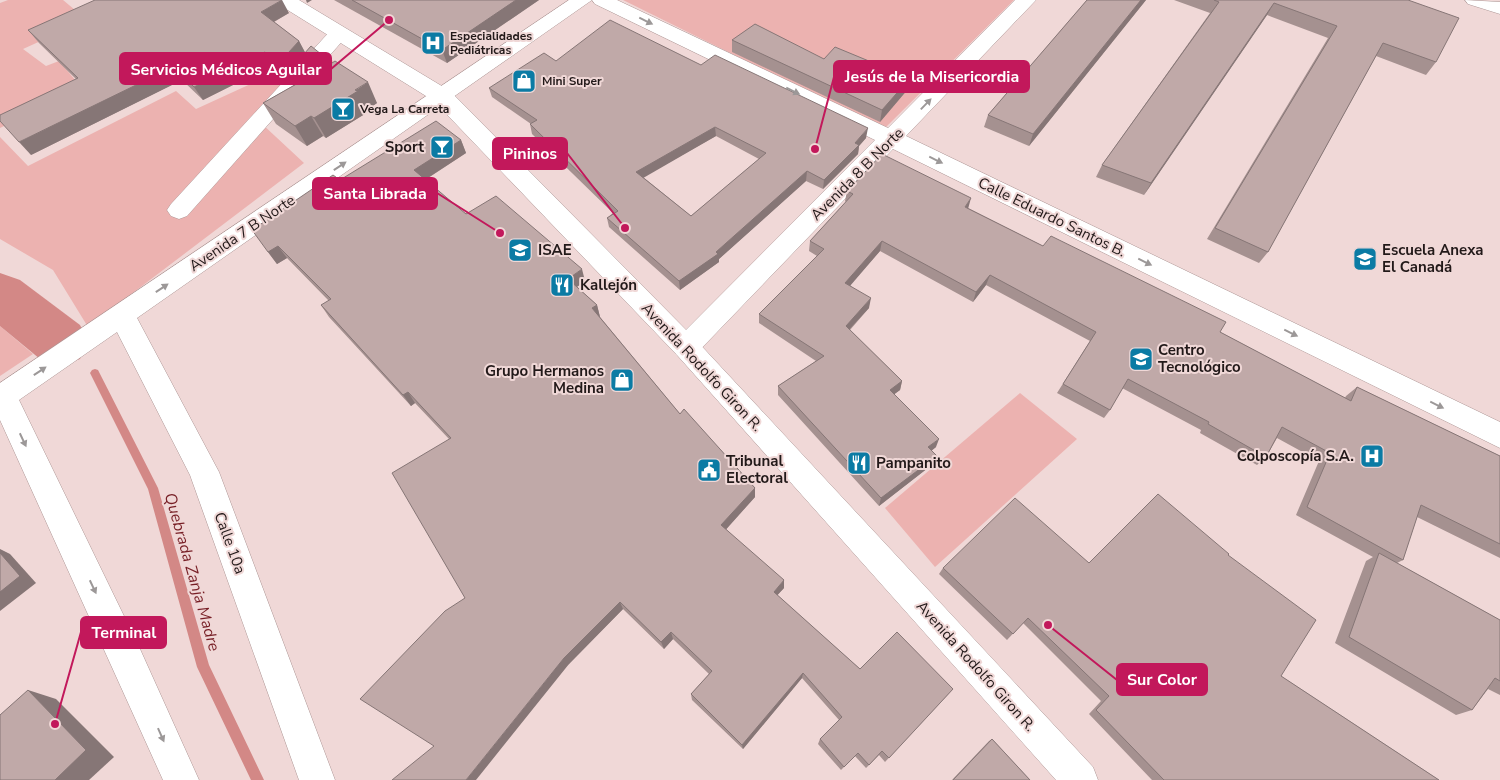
<svg xmlns="http://www.w3.org/2000/svg" width="1500" height="780" font-family="'Nunito Sans',sans-serif">
<style>
.green{fill:#ecb2b0}
.lines{fill:none;stroke-linecap:round;stroke-linejoin:round}
.stream{fill:#d38886;fill-rule:evenodd}
.river{fill:#d38886;fill-rule:evenodd}
.minor-casing{stroke:#ad9695;stroke-width:1}
.major-casing{stroke:#ad9695;stroke-width:1}
.minor{fill:#fff;fill-rule:evenodd}
.major{fill:#fff;fill-rule:evenodd}
.wall{fill:#a59190;fill-rule:evenodd}
.shaded-wall{fill:#867676}
.building{fill:#c0a9a8;stroke:#867676;fill-rule:evenodd}
.oneway{fill:#9c9898}
.labels{text-anchor:middle;dominant-baseline:central;stroke-width:4;stroke-linejoin:round;paint-order:stroke}
.far-poi-label{font-size:12px;font-weight:bold;fill:#221919;stroke:#f0d8d7;text-anchor:start}
.poi-label{font-size:15px;font-weight:bold;fill:#221919;stroke:#f0d8d7;text-anchor:start}
.street-label{font-size:15px;fill:#221919;stroke:#f0d8d7}
.water-label{font-size:16px;font-style:italic;fill:#771e25;stroke:#f0d8d7}
.leader{fill:none;stroke:#c2185b;stroke-width:2}
.callout-dot{fill:#c2185b;stroke:#f0d8d7;stroke-width:2}
.callout{fill:#c2185b;stroke:#c2185b;stroke-width:2}
.callout-label{font-size:16px;text-anchor:middle;font-weight:bold;fill:#fff}
</style>
<rect width="100%" height="100%" fill="#f0d8d7"/>
<g class="green">
<path d="M8,0H63L87,20L23,49L46,66L59,61L82,88L0,128V3Z"/>
<path d="M623,0H1014L884,129Z"/>
<path d="M322,51L346,73L261,123L304,163L88,327L53,270L0,239V137L28,166L176,91L196,109Z"/>
<path d="M0,326L33,354L0,376Z"/>
<path d="M1020,393L1077,439L935,567L885,508Z"/>
</g>
<g class="lines">
<path class="stream" d="M95,369L98,370L158,488L209,665L264,780H251L197,667L148,489L90,373L92,370Z"/>
<path class="river" d="M0,273L20,280L80,325L89,342L80,359L60,366L40,359L0,326Z"/>
<g class="minor-casing">
<g id="minor">
<path d="M569,0H592L137,318L219,472L335,780H299L190,475L117,332L19,400L140,649L199,780H163L0,420V383Z"/>
<path d="M592,0H617L888,128L1015,0H1036L906,136L1500,422V448L893,149L695,355L686,358L677,355L673,347L677,339L875,140L595,4Z"/>
<path d="M339,27L346,29L349,33L346,37L187,216L179,219L171,216L167,210L171,204L332,29Z"/>
</g>
</g>
<g class="major-casing">
<g id="major">
<path d="M275,0H299L450,91L695,339L1093,767L1098,780H1056L677,355L434,101L278,4Z"/>
<path d="M1465,0L1500,2V14L1468,4Z"/>
</g>
</g>
<use href="#minor" class="minor"/>
<use href="#major" class="major"/>
</g>
<g class="wall">
<path d="M334,0H539L447,63Z"/>
<path d="M1087,0H1146L1029,146L984,127L988,115Z"/>
<path d="M1174,0H1408L1436,62L1426,75L1376,56L1268,252L1259,263L1207,239L1328,38L1267,15L1144,195L1096,177L1102,165L1210,13Z"/>
<path d="M289,13L274,22L299,41L305,53L377,103L367,110L368,112L326,138L323,136L307,146L276,124L263,103L296,84L289,73L285,77L273,65L203,100L182,80L31,155L76,79L39,43L28,30Z"/>
<path d="M732,40L824,59L908,89L880,122L732,52Z"/>
<path d="M556,61L701,65L866,138L859,146L858,154L823,189L806,181L719,259V262L680,290L609,227L607,218L613,213L532,134L530,124H531L492,97L489,88ZM716,136L759,159L691,216L643,177Z"/>
<path d="M461,140L466,153L425,180L466,214L585,281L577,287L597,305L600,317L680,414L755,488V497L726,529L784,588L777,595L860,669L953,689L885,762L879,755L866,768L855,756L841,770L818,744L820,739L839,720L802,678L743,749L692,700L691,694L709,674L673,639L664,649L623,609L569,664L434,746L465,598L449,439L415,403L411,406L329,317L321,305L329,301L287,258L277,264L268,252L340,180Z"/>
<path d="M847,191L968,208L1043,246L1220,332L1345,398L1346,396L1357,387L1500,456V558L1417,517L1403,560L1397,563L1500,620V695L1488,689L1472,710L1456,715L1335,643L1366,561L1373,557L1296,515L1319,461L1277,438L1266,457L1257,465L1200,433L1201,430L1122,388L1110,410L1104,418L1057,393L1090,341L986,285L973,302L880,251L850,285L869,308L850,330L902,381L900,390L894,394L936,447L931,451L933,464L879,506L778,395V386L816,361L759,323V314L817,256L809,251L810,241L846,202L845,201Z"/>
<path d="M1228,555L1281,676L1439,780H1152L1089,714L1101,701L1023,623L1007,640L939,574L943,568L1089,563Z"/>
<path d="M992,739L1030,780H952L989,741Z"/>
</g>
<g class="shaded-wall">
<path d="M282,0L289,13L268,25L261,12Z"/>
<path d="M306,0H312L307,3Z"/>
<path d="M516,0H539L447,63L442,50Z"/>
<path d="M1141,0H1146L1029,146L1033,134Z"/>
<path d="M1274,3L1267,15L1144,195L1151,183Z"/>
<path d="M299,41L306,54L285,77L278,64Z"/>
<path d="M265,52L273,65L203,100L194,87Z"/>
<path d="M173,67L182,80L31,155L19,142Z"/>
<path d="M910,78L908,89L880,122L882,110Z"/>
<path d="M368,82L377,103L367,110L368,112L326,138L314,118Z"/>
<path d="M311,116L323,136L307,146L295,126Z"/>
<path d="M715,127L716,136L638,181L636,172Z"/>
<path d="M868,128L866,138L859,146L858,154L823,189L824,180Z"/>
<path d="M461,140L466,153L420,183L414,170Z"/>
<path d="M807,171L806,181L719,259V262L680,290L679,281L716,252Z"/>
<path d="M971,198L968,209L965,207Z"/>
<path d="M882,241L880,251L844,293L845,283Z"/>
<path d="M278,246L287,258L277,264L268,252Z"/>
<path d="M582,269L585,281L571,291L568,279Z"/>
<path d="M990,275L986,285L973,302L976,292Z"/>
<path d="M871,298L869,308L844,335L846,326Z"/>
<path d="M597,305L600,317L595,320L592,308Z"/>
<path d="M902,381L900,390L888,399L890,390Z"/>
<path d="M408,392L415,403L411,406L403,395Z"/>
<path d="M939,439L936,447L925,456L928,447Z"/>
<path d="M937,456L933,464L879,506L881,498Z"/>
<path d="M755,488V497L722,534L721,525Z"/>
<path d="M0,549L10,554L36,583L0,611Z"/>
<path d="M784,580V588L773,600L774,592Z"/>
<path d="M620,602L623,609L569,664L476,780H466L564,658Z"/>
<path d="M671,632L673,639L664,649L661,642Z"/>
<path d="M803,673L802,678L743,749L742,745Z"/>
<path d="M28,690L56,699L114,757L89,780H55Z"/>
</g>
<g class="building">
<path d="M95,0H282L261,12L299,41L278,64L265,52L194,87L173,67L19,142L0,121V115L78,78L28,30Z"/>
<path d="M352,0H516L442,50Z"/>
<path d="M1087,0H1141L1033,134L988,115Z"/>
<path d="M1214,0H1408L1459,18L1436,62L1383,43L1268,252L1215,228L1337,26L1274,3L1151,183L1102,165L1219,2Z"/>
<path d="M610,20L701,65L715,55L868,128L855,143L859,145L824,180L807,171L716,252L718,254L679,281L607,218L618,211L530,124L537,120L489,88L544,53L556,61ZM715,127L766,153L691,216L636,172Z"/>
<path d="M755,24L824,59L835,47L910,78L882,110L732,40Z"/>
<path d="M311,46L332,63L335,61L368,82L355,90L358,91L314,118L311,116L295,126L263,103L300,82L289,71Z"/>
<path d="M436,121L461,140L414,170L466,214L496,196L582,269L568,279L597,305L592,308L680,414L684,409L755,488L721,525L784,580L774,592L860,669L897,632L953,689L889,758L882,751L869,765L858,753L844,767L820,739L842,717L803,673L742,745L691,694L712,671L671,632L661,642L620,602L564,658L466,780H392L434,746L360,699L445,611L465,598L392,473L451,438L408,392L403,395L321,305L331,299L278,246L268,252L252,230L333,175L340,180Z"/>
<path d="M882,154L971,198L965,207L1043,246L1051,236L1226,322L1220,332L1351,401L1357,387L1500,456V544L1421,505L1403,560L1307,507L1330,453L1282,427L1266,457L1208,424L1209,422L1128,379L1110,410L1063,384L1096,332L990,275L976,292L882,241L845,283L871,298L846,326L902,381L890,390L939,439L928,447L937,456L881,498L778,386L824,356L759,314L824,249L810,241L853,194L847,191Z"/>
<path d="M1158,494L1229,554L1228,555L1316,620L1281,676L1439,780H1164L1096,710L1109,696L1028,618L1013,634L943,568L1015,498L1089,563Z"/>
<path d="M0,553L20,576L0,592Z"/>
<path d="M1379,553L1500,620V681L1495,678L1472,710L1349,637Z"/>
<path d="M28,690L86,750L55,780H0V715Z"/>
<path d="M992,739L1030,780H953Z"/>
</g>
<defs><path id="oneway-solid" d="M-6-.8H1V-3.2L6.5 0L1 3.2V.8H-6Z" transform="scale(1.25)"/></defs>
<g class="oneway">
<use href="#oneway-solid" transform="translate(646 21) rotate(26)"/>
<use href="#oneway-solid" transform="translate(793 91) rotate(26)"/>
<use href="#oneway-solid" transform="translate(926 104) rotate(-46)"/>
<use href="#oneway-solid" transform="translate(936 160) rotate(26)"/>
<use href="#oneway-solid" transform="translate(340 166) rotate(-34)"/>
<use href="#oneway-solid" transform="translate(1145 262) rotate(26)"/>
<use href="#oneway-solid" transform="translate(162 288) rotate(-34)"/>
<use href="#oneway-solid" transform="translate(1291 333) rotate(26)"/>
<use href="#oneway-solid" transform="translate(40 371) rotate(-34)"/>
<use href="#oneway-solid" transform="translate(1437 405) rotate(26)"/>
<use href="#oneway-solid" transform="translate(23 440) rotate(65)"/>
<use href="#oneway-solid" transform="translate(93 587) rotate(65)"/>
<use href="#oneway-solid" transform="translate(161 735) rotate(66)"/>
</g>
<defs>
<g id="hospital-square" transform="scale(1.25)"><rect x="-9" y="-9" width="18" height="18" rx="4" fill="#0b7ba4" stroke="#f0d8d7"/><path d="M-5-5h3v3.5h4V-5h3V5h-3V1.5h-4V5h-3Z" fill="#fff"/></g>
<g id="shop-square" transform="scale(1.25)"><rect x="-9" y="-9" width="18" height="18" rx="4" fill="#0b7ba4" stroke="#f0d8d7"/><path d="M-5-2.5h2.3a2.7 3.5 0 0 1 5.4 0H5L5.5 6h-11ZM-1.5-2.5h3a1.5 2.3 0 0 0-3 0Z" fill="#fff"/></g>
<g id="bar-square" transform="scale(1.25)"><rect x="-9" y="-9" width="18" height="18" rx="4" fill="#0b7ba4" stroke="#f0d8d7"/><path d="M-6-5H6L.8 .8V4.5H3.5V6h-7V4.5H-.8V.8Z" fill="#fff"/></g>
<g id="university-square" transform="scale(1.25)"><rect x="-9" y="-9" width="18" height="18" rx="4" fill="#0b7ba4" stroke="#f0d8d7"/><path d="M0-5L7-2L0 1L-7-2ZM-4 1L0 2.5L4 1V4Q0 6-4 4Z" fill="#fff"/></g>
<g id="school-square" transform="scale(1.25)"><rect x="-9" y="-9" width="18" height="18" rx="4" fill="#0b7ba4" stroke="#f0d8d7"/><path d="M0-5L7-2L0 1L-7-2ZM-4 1L0 2.5L4 1V4Q0 6-4 4Z" fill="#fff"/></g>
<g id="restaurant-square" transform="scale(1.25)"><rect x="-9" y="-9" width="18" height="18" rx="4" fill="#0b7ba4" stroke="#f0d8d7"/><path d="M-5-6h1v4h1v-4h1v4h1v-4h1v5L-1.5 .5V6h-2V.5L-5-1ZM5-6V6H3V1.5H1.5Q1.5-4 5-6Z" fill="#fff"/></g>
<g id="civic-square" transform="scale(1.25)"><rect x="-9" y="-9" width="18" height="18" rx="4" fill="#0b7ba4" stroke="#f0d8d7"/><path d="M-.6-6.5H3V-4.5H.6V-3L4-1V1h2V6H-6V1h2V-1L-.6-3ZM-1.2 2.5V6h2.4V2.5Z" fill="#fff"/></g>
</defs>
<g fill-rule="evenodd">
<use href="#hospital-square" x="433" y="43"/>
<use href="#shop-square" x="524" y="81"/>
<use href="#bar-square" x="343" y="109"/>
<use href="#bar-square" x="442" y="147"/>
<use href="#university-square" x="520" y="250"/>
<use href="#school-square" x="1365" y="259"/>
<use href="#restaurant-square" x="562" y="285"/>
<use href="#school-square" x="1141" y="359"/>
<use href="#shop-square" x="622" y="380"/>
<use href="#hospital-square" x="1372" y="456"/>
<use href="#restaurant-square" x="859" y="463"/>
<use href="#civic-square" x="709" y="470"/>
</g>
<g class="labels">
<g class="far-poi-label">
<text x="450" y="36">Especialidades<tspan x="450" dy="14">Pediátricas</tspan></text>
<text x="542" y="81">Mini Super</text>
<text x="360" y="109">Vega La Carreta</text>
</g>
<g class="poi-label">
<text x="424" y="147" text-anchor="end">Sport</text>
<text x="538" y="250">ISAE</text>
<text x="1382" y="250">Escuela Anexa<tspan x="1382" dy="17">El Canadá</tspan></text>
<text x="580" y="285">Kallejón</text>
<text x="1158" y="350">Centro<tspan x="1158" dy="17">Tecnológico</tspan></text>
<text x="604" y="371" text-anchor="end">Grupo Hermanos<tspan x="604" dy="17">Medina</tspan></text>
<text x="1354" y="456" text-anchor="end">Colposcopía S.A.</text>
<text x="726" y="461">Tribunal<tspan x="726" dy="17">Electoral</tspan></text>
<text x="876" y="463">Pampanito</text>
</g>
<g class="street-label">
<text transform="translate(857 174) rotate(-45)">Avenida 8 B Norte</text>
<text transform="translate(1052 217) rotate(26)">Calle Eduardo Santos B.</text>
<text transform="translate(242 233) rotate(-34)">Avenida 7 B Norte</text>
<text transform="translate(702 367) rotate(47)">Avenida Rodolfo Giron R.</text>
<text transform="translate(230 543) rotate(70)">Calle 10a</text>
<text transform="translate(976 666) rotate(48)">Avenida Rodolfo Giron R.</text>
</g>
<g class="water-label">
<text transform="translate(192 572) rotate(74)">Quebrada Zanja Madre</text>
</g>
</g>
<path class="leader" d="M389 20L331 69M815 149L834 77M625 228L567 153M500 233L437 193M55 724L81 632M1048 625L1117 680"/>
<g class="callout-dot">
<circle cx="389" cy="20" r="5"/>
<circle cx="815" cy="149" r="5"/>
<circle cx="625" cy="228" r="5"/>
<circle cx="500" cy="233" r="5"/>
<circle cx="55" cy="724" r="5"/>
<circle cx="1048" cy="625" r="5"/>
</g>
<g class="callout">
<rect x="120" y="53" width="211" height="31" rx="5"/>
<rect x="834" y="61" width="195" height="31" rx="5"/>
<rect x="493" y="138" width="74" height="31" rx="5"/>
<rect x="313" y="178" width="124" height="31" rx="5"/>
<rect x="81" y="617" width="85" height="31" rx="5"/>
<rect x="1117" y="664" width="90" height="31" rx="5"/>
</g>
<g class="callout-label">
<text x="226" y="75">Servicios Médicos Aguilar</text>
<text x="932" y="82">Jesús de la Misericordia</text>
<text x="530" y="159">Pininos</text>
<text x="375" y="199">Santa Librada</text>
<text x="124" y="638">Terminal</text>
<text x="1162" y="685">Sur Color</text>
</g>
</svg>
